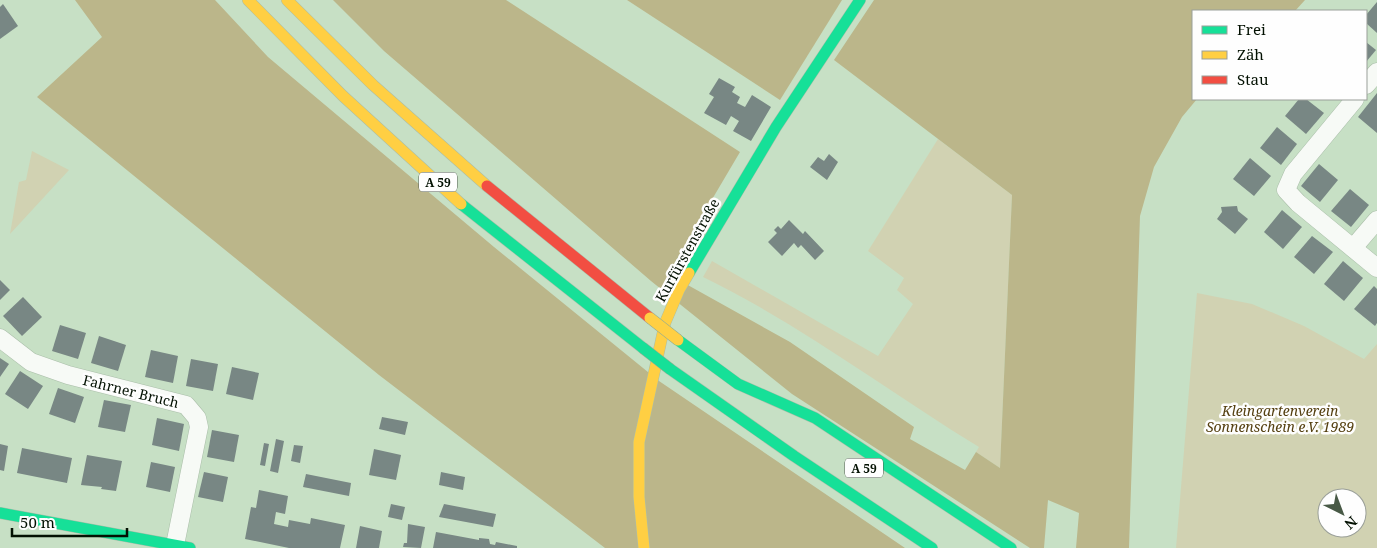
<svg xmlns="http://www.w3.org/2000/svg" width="1377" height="548" font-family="'Noto Serif',serif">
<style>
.green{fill:#d1d2b2;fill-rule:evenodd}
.forest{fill:#bbb68a}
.building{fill:#788784}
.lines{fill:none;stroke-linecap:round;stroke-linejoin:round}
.street-casing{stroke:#aabea9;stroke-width:19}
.fast-casing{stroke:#aabea9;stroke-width:12}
.slow-casing{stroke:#aabea9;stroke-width:12}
.jam-casing{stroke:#aabea9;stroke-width:12}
.street{stroke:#f7faf6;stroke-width:18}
.fast{stroke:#16e098;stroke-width:11}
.slow{stroke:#ffcf43;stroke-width:11}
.jam{stroke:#f24e42;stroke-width:11}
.fast-bridge-casing{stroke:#94ad92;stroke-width:12;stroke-linecap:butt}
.slow-bridge-casing{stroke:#94ad92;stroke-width:12;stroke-linecap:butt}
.fast-bridge{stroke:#16e098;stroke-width:11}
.slow-bridge{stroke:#ffcf43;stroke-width:11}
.labels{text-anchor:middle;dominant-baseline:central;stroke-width:5;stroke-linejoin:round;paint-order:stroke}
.shield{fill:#fefefe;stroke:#4e584e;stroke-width:1}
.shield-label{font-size:12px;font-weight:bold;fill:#031102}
.street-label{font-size:14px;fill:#031102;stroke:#fefefe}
.park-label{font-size:14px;font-style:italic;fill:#554011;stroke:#fefefe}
</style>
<rect width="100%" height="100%" fill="#c7e0c5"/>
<g class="green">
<path d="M938,139L1012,195L1000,468L976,452L979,447C886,390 800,324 703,277L712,261L878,356L913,304L897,290L904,278L868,251Z"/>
<path d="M32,151L69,170L10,234L19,182L26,180Z"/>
<path d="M1197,293L1252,304L1304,326L1364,359L1377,344V548H1176ZM1327,498H1357V528H1327Z"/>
</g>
<g class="forest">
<path d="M75,0H215L268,57L494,247L659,381L905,548H605L379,375L37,97L102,37Z"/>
<path d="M333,0H506L740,152L668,274L790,342L914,427L910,439L965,470L976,452L1000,468L1012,195L834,60L874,0H1305L1295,11H1193V99H1197L1182,117L1154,167L1140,216L1129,548H1076L1079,513L1048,500L1044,548H1030L792,394L651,281L384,51Z"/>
<path d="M627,0H842L780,100Z"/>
</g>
<g class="building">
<path d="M1377,2V33L1366,23V15Z"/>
<path d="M3,4L18,26L0,39V7Z"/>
<path d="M1366,42L1376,50L1366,62Z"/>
<path d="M719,78L735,87L732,92L740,97L737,103L745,107L752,95L771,107L751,141L733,131L739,121L731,116L726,125L704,113L714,97L709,94Z"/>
<path d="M1377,93V133L1358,117Z"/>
<path d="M1299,99H1306L1324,113L1306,134L1285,116Z"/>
<path d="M1277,127L1297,144L1281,165L1260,148Z"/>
<path d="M829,154L838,162L827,180L810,167L818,157L824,161Z"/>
<path d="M1250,158L1271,176L1254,196L1233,179Z"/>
<path d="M1319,164L1338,180L1320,202L1301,186Z"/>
<path d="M1350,189L1369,205L1351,227L1331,211Z"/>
<path d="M1237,206L1238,211L1248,219L1235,234L1217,219L1222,212L1221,207Z"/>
<path d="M1282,210L1302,227L1283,249L1264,232Z"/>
<path d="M789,220L803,234L805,231L824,251L815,260L801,245L798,248L794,243L782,256L768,242L777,233L774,230L778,226L781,229Z"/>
<path d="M1312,236L1333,252L1314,274L1294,257Z"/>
<path d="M1343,261L1363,278L1344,301L1324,284Z"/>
<path d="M0,280L10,290L0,300Z"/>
<path d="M1374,286L1377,289V323L1375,326L1354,309Z"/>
<path d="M23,297L42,317L22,336L3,316Z"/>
<path d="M60,325L86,333L78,359L52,351Z"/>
<path d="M99,336L126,345L118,371L91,363Z"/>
<path d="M151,350L178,356L173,383L145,377Z"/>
<path d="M0,358L9,364L0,377Z"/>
<path d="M191,359L218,364L213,391L186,386Z"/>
<path d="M232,367L259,373L253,400L226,394Z"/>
<path d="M20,371L43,386L28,409L5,394Z"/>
<path d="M58,388L84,397L75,423L49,414Z"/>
<path d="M104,400L131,405L125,432L98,427Z"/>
<path d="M382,417L408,422L405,435L379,429Z"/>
<path d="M157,418L184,424L179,451L152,445Z"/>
<path d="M212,430L239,435L234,462L207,457Z"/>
<path d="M276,439L284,441L278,473L270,471Z"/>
<path d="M264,443L269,444L265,466L260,465Z"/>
<path d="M0,444L8,446L4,471L0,470Z"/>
<path d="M294,445L303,446L300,463L291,461Z"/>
<path d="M22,448L72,458L67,483L17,473Z"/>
<path d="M374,449L401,455L396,480L369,475Z"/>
<path d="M87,455L122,461L116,491L101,489L102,487L81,485Z"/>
<path d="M151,462L175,467L170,492L146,487Z"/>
<path d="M204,472L228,477L223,502L198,497Z"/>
<path d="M441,472L465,477L463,490L439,485Z"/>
<path d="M306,474L351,483L349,496L303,487Z"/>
<path d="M259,490L288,496L285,514L276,512L274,524L288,527L289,520L310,524L311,518L345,525L340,548H289L245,539L251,507L256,508Z"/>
<path d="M391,504L405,507L402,520L388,517Z"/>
<path d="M444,504L496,514L493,527L439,517Z"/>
<path d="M408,524L425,527L421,548L403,547L404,543H407Z"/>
<path d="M360,526L382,531L379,548H356Z"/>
<path d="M436,532L479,540V538L489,539L490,544L495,545L496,542L517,546V548H433Z"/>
</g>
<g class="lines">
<g class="street-casing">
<g id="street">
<path d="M1366,85L1377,72"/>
<path d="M1355,99L1293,174L1286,190L1298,203L1377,268"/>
<path d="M1353,248L1377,220"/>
<path d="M0,338L31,362L68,375L186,405L197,418L199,427L175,545"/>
</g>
</g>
<g class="fast-casing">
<g id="fast">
<path d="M461,204L643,348"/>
<path d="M689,273L776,127L860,0"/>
<path d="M678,340L738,384L815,418L1011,548"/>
<path d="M670,369L794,456L932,548"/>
<path d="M0,513L190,548"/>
</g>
</g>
<g class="slow-casing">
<g id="slow">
<path d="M248,0L343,96L461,204"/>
<path d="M287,0L373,85L487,186"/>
<path d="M644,548L639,497V442L665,323L679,290L689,273"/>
</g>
</g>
<g class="jam-casing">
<path id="jam" d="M487,186L650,318"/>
</g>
<use href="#street" class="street"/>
<use href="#fast" class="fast"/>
<use href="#slow" class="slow"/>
<use href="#jam" class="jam"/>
<g class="fast-bridge-casing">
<path id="fast-bridge" d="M643,348L670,369"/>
</g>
<g class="slow-bridge-casing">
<path id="slow-bridge" d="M650,318L678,340"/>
</g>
<use href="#fast-bridge" class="fast-bridge"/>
<use href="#slow-bridge" class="slow-bridge"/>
</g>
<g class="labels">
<g class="shield">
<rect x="419" y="172.5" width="38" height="19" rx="4"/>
<rect x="845" y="458.5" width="38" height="19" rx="4"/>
</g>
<g class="shield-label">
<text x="438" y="182">A 59</text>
<text x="864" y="468">A 59</text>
</g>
<g class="street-label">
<text transform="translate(687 250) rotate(-61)">Kurfürstenstraße</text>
<text transform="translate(131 391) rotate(14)">Fahrner Bruch</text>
</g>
<g class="park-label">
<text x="1280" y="410">Kleingartenverein<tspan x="1280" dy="16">Sonnenschein e.V. 1989</tspan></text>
</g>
</g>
<rect x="1192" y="10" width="175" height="90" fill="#fefefe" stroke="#9a9f99"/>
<rect x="1202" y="26" width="25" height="8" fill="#16e098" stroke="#9a9f99"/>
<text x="1237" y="35" font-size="15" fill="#031102">Frei</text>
<rect x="1202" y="51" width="25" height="8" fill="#ffcf43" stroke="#9a9f99"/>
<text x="1237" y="60" font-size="15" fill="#031102">Zäh</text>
<rect x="1202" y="76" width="25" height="8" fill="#f24e42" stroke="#9a9f99"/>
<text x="1237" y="85" font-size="15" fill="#031102">Stau</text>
<g transform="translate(1342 513) rotate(138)"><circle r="24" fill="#fefefe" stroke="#9a9f99"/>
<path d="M0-4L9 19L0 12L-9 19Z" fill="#485946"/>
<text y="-8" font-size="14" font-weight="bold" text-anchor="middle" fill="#031102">N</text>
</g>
<path d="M12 528v8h115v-8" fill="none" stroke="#031102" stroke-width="2.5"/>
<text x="20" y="528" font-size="15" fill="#031102" stroke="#fefefe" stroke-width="4" paint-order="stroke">50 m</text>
</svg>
